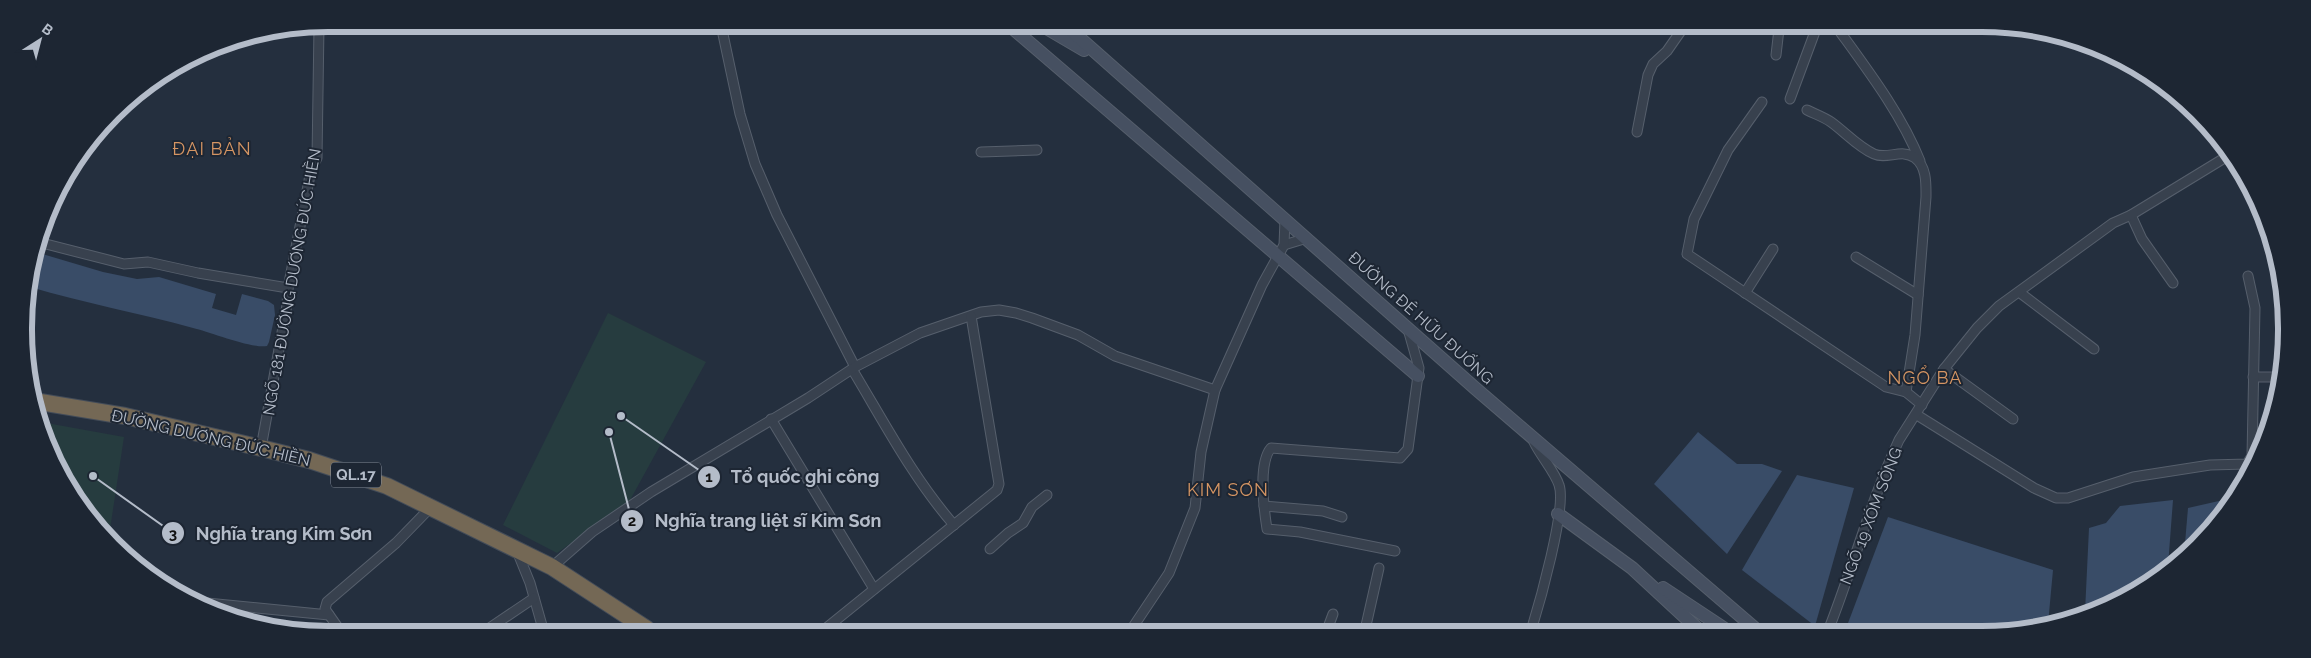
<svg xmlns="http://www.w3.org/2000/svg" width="2311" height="658" font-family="Raleway,sans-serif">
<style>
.green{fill:#263c3f}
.water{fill:#394c67}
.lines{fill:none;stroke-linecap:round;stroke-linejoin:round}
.street-casing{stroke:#565f6c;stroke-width:11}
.secondary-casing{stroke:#565f6c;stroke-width:14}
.highway-casing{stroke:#434c59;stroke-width:18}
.street{stroke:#38414e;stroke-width:9}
.secondary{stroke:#465061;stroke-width:12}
.highway{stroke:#746855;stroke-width:16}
.labels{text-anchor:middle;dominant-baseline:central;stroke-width:4;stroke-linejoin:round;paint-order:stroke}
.shield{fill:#1d2633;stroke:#878f9c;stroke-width:1}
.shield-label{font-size:15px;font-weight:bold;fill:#b4bcc9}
.street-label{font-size:16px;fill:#b4bcc9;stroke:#1d2633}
.neighbourhood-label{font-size:18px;letter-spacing:1px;fill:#d59563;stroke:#1d2633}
.rim{fill:none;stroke:#b4bcc9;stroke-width:6}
.leader{fill:none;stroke:#b4bcc9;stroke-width:2}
.callout-dot{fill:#b4bcc9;stroke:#1d2633;stroke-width:2}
.mark-label{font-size:15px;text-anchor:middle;font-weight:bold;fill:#111}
.callout-label{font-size:18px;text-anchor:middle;font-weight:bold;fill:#b4bcc9;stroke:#1d2633;stroke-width:4;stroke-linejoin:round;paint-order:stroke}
</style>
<rect width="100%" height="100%" fill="#242f3e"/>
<g class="green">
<path d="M608,313L706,362L629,502L557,553L503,525Z"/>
<path d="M41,422L124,437L109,536L87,515Z"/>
</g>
<g class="water">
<path d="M39,253L103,272L137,279L159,277L216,294L212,308L236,315L242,294L268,301L274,305L275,315L269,342L267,346C252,349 210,332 193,328C139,313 84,303 30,287Z"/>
<path d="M1698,432L1737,464H1762L1782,471L1727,554L1654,484Z"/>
<path d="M1797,475L1854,488L1815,626L1742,570Z"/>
<path d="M2232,498L2198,545L2184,555L2188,508Z"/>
<path d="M2173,500L2168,566L2117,603L2085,612L2089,528L2106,523L2120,506Z"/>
<path d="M1888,517L2053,570L2048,624L2022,632L1845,631Z"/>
</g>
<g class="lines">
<g class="street-casing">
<g id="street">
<path d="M721,25L740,114L755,164L777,215L855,367"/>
<path d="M1838,29C1867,69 1902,115 1920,161"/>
<path d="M1776,55L1779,29"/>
<path d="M1790,99L1816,29"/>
<path d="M1762,102L1728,150L1694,219L1687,254L1886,387L1906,392L1922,405"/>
<path d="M1807,110C1815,114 1824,117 1831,122C1845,132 1858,147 1874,154C1887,160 1902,148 1915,158C1927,167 1926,184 1926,197L1915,335L1906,392"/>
<path d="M1637,132L1648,75L1653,64L1667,51L1683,28"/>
<path d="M981,152L1037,150"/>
<path d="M2131,215L2142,239L2173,283"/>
<path d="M42,243L124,264L148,262L198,273L288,288"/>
<path d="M1284,245L1307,238"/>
<path d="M1856,257L1918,295"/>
<path d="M2019,292L2094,349"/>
<path d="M1745,293L1773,249"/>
<path d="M852,369C884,422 913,478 954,525"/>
<path d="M1944,369L2013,419"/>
<path d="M2253,377H2281"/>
<path d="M1917,415L2034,488L2056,498H2068L2133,477L2210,465L2247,464L2252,456L2255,308L2248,276"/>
<path d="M771,419L874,589"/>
<path d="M261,448L287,305L288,288L311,170L317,158L319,26"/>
<path d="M1264,506L1323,511L1342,517"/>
<path d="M990,549L1008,533L1023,523L1032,507L1047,495"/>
<path d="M517,551L530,583L543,629"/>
<path d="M1395,551L1300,532L1267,529C1264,510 1258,463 1271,448L1400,458L1408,449L1419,368L1408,329"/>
<path d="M552,567L592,532L651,492L808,398L855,367L920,333L981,312L999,310L1016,313L1032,318L1078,335L1115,356L1215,390"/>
<path d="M207,603L329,615"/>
<path d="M339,629L325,609L327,602L396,543L431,507"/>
<path d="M488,629L534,598"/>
<path d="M825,629L997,490L999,484L971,316"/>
<path d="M1131,630L1169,573L1195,508L1201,452L1215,390L1262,285L1284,245L1285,220"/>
<path d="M1327,630L1333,614"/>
<path d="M1365,630L1379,568"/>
<path d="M1531,631C1539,605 1567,507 1559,485C1555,472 1540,455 1534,442"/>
<path d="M1828,631C1853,568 1870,502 1899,440L1944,369L1977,328L1999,306L2113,223L2131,215L2231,154"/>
</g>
</g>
<g class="secondary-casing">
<g id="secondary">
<path d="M1010,26L1418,376"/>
<path d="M1043,26L1084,50"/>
<path d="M1066,26L1476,389L1758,631"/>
<path d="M1558,514L1632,568L1700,631"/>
<path d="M1663,588L1728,631"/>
</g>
</g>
<g class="highway-casing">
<path id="highway" d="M34,401L125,416L261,448L309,460L387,486L552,567L647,629"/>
</g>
<use href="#street" class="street"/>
<use href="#secondary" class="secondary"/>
<use href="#highway" class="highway"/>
</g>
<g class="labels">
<rect class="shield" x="331" y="462.5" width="50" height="25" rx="4"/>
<g class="shield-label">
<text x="356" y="475">QL.17</text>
</g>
<g class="street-label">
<text transform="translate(292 282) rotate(-80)">NGÕ 181 ĐƯỜNG DƯƠNG ĐỨC HIỀN</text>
<text transform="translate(1421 318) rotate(42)">ĐƯỜNG ĐÊ HỮU ĐUỐNG</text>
<text transform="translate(211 438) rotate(13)">ĐƯỜNG DƯƠNG ĐỨC HIỀN</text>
<text transform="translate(1871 516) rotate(-69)">NGÕ 19 XÓM SÔNG</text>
</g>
<g class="neighbourhood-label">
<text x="212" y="148">ĐẠI BẢN</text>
<text x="1925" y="377">NGỔ BA</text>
<text x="1228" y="489">KIM SƠN</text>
</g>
</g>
<path d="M0 0H2311V658H0ZM328 32H1982A296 296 0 0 1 2278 328V330A296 296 0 0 1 1982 626H328A296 296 0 0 1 32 330V328A296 296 0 0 1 328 32Z" fill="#1d2633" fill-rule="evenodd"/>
<path class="rim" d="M328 32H1982A296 296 0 0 1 2278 328V330A296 296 0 0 1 1982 626H328A296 296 0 0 1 32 330V328A296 296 0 0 1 328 32Z"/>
<path class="leader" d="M621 416L709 477M609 432L632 521M93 476L173 533"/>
<g class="callout-dot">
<circle cx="621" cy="416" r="5"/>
<circle cx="609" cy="432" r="5"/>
<circle cx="93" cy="476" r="5"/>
<circle cx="709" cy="477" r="12"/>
<circle cx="632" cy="521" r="12"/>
<circle cx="173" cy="533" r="12"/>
</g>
<g class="mark-label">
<text x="709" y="482">1</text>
<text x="632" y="526">2</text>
<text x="173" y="539">3</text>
</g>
<g class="callout-label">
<text x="805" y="483">Tổ quốc ghi công</text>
<text x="768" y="527">Nghĩa trang liệt sĩ Kim Sơn</text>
<text x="284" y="540">Nghĩa trang Kim Sơn</text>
</g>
<g transform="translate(40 40) rotate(36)" stroke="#1d2633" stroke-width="4" paint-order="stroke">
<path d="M0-4L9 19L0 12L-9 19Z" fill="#b4bcc9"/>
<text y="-8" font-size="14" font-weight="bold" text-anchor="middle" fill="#b4bcc9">B</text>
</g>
</svg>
